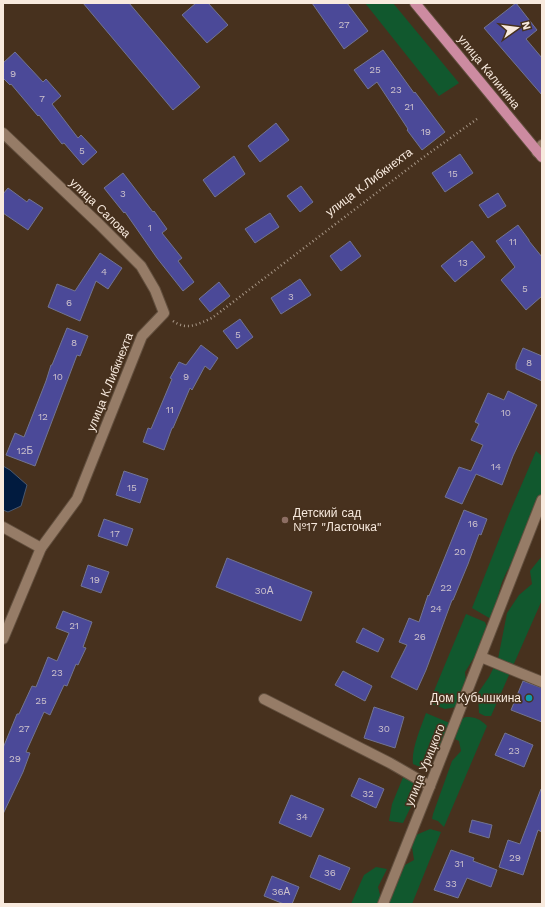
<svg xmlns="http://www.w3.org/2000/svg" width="545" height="907" font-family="'Work Sans',sans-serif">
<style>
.green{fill:#11582e}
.water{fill:#011b3f;stroke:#4b596f}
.building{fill:#4b4998;stroke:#727491}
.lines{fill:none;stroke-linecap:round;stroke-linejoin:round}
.minor-casing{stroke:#624f3e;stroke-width:12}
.major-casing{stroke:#624f3e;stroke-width:12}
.path{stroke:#a89787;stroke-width:2.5;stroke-dasharray:1 3;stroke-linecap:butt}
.minor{stroke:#967c67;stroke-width:10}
.major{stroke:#cd8ba1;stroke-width:10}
.education-dot{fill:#8d6e63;stroke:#47311e;stroke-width:1.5}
.culture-dot{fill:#0f9aa8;stroke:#47311e;stroke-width:1.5}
.labels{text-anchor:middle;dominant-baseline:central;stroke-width:3.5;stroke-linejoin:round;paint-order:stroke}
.number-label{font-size:10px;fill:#cdc2cc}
.street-label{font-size:12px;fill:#f8eade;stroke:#47311e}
.poi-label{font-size:12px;fill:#f8eade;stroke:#47311e;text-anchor:start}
</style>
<rect width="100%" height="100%" fill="#47311e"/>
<g class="green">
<path d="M365,3H393L459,83L439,96Z"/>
<path d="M536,451L542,456V492L515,560L507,571L502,582L491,619L472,608L509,514Z"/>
<path d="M542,556V600L491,716H485L479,713L478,693L489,677L498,659L507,613L519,595L532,584L530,571Z"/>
<path d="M466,614L485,622L488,630L483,643L465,672L466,682L456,707L445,709L429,703Z"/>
<path d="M426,713L452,724L446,738L438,750L429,756L420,767L413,764C411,750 421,727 426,713Z"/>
<path d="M466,717C476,717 480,719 487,726L444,827L438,821L432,819L433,814L452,761L461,751L459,741L455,739L461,719Z"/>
<path d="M404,775L420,788L403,823L389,821L392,804Z"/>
<path d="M430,829L441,832L412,904H388L405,865L414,860L412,847L416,835Z"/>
<path d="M376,867L387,869L378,887L381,899L376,904H351L364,875Z"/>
</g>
<path class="water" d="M3,466L10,470L27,485L21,506L8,512L3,510Z"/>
<g class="building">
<path d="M83,3H129L200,87L173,110Z"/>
<path d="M196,3H208L228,25L207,43L182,15Z"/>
<path d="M312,3H347L368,31L344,49Z"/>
<path d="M516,3L537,30L526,39L542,58V95L484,28Z"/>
<path d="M383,50L414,93L415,92L445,132L422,150L407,130L408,129L377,82L368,89L354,70Z"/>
<path d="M15,52L43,82L46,79L61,96L52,104L78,138L81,135L97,152L83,165L64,143L62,144L39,115L38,116L11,84L10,85L3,78V63Z"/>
<path d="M276,123L289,140L260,162L248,146Z"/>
<path d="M460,154L473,173L445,192L432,173Z"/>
<path d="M234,156L245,174L215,197L203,180Z"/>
<path d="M123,173L153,212L154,211L167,229L162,233L182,258L178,261L194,282L183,291L157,258L125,212L124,213L104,188Z"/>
<path d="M301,186L313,202L300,212L287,196Z"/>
<path d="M8,188L27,202L29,199L43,208L28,230L3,213V194Z"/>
<path d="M498,193L506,206L488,218L479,205Z"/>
<path d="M270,213L279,227L255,243L245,229Z"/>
<path d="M518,225L529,240V241L542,257V296L526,310L501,280L515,267L496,241Z"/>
<path d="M350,241L361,256L341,271L330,256Z"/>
<path d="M472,241L485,257L455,282L441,266Z"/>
<path d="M100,253L122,268L108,289L96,281L80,321L48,307L57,284L75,291Z"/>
<path d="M300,279L311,295L281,314L271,298Z"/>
<path d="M219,282L230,296L210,312L199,299Z"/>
<path d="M240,319L253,337L237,349L223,331Z"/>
<path d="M67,328L88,336L80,356L77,355L35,466L6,455L15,433L24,437L46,381L51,365H52Z"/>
<path d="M201,345L218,358L210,370L205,366L192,390L190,388L173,428H172L164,450L143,442L148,428L151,429L172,379L170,378L179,362L186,365Z"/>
<path d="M523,348L542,356V381L516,369V364Z"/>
<path d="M508,391L537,405L513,456L502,485L476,474L462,504L445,497L459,467L471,471L483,445L471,440L479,424L475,422L488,393L504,400Z"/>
<path d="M124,471L148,479L140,503L116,495Z"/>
<path d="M464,510L487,519L481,535L479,534L468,564L453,600H452L426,670L417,690L391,677L407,645L399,642L409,618L419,622L428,595L429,596Z"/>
<path d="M104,519L133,529L127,546L98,536Z"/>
<path d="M227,558L312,592L301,621L216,587Z"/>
<path d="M88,565L109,572L101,593L81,586Z"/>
<path d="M63,611L92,622L83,647L86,648L78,665L76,664L67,686L64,685L50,715L44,712L26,752L30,753L23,772L3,814V748L17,714H19L32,686L36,687L48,657L57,661L69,633L56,628Z"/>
<path d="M363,628L384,639L378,652L356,642Z"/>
<path d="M343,671L372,686L365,701L335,685Z"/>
<path d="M523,681L542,688V722L511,710Z"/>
<path d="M374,707L404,717L395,748L364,738Z"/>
<path d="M505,733L533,745L524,767L495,755Z"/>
<path d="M359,778L384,789L376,808L351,796Z"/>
<path d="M541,789H542V832L538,830L523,875L499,867L508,840L520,844Z"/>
<path d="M291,795L324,809L311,837L279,823Z"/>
<path d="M472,820L492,825L489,838L469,832Z"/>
<path d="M451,850L474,858L473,861L497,870L491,887L467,878L458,898L434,890Z"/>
<path d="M319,855L350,868L340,890L310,877Z"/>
<path d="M272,876L299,887L292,904H284L264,896Z"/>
</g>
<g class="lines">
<g class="minor-casing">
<g id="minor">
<path d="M3,133L99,224L141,266L155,290L164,313L142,336L77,499L41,548L3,639"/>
<path d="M537,152L542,145"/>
<path d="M3,527L41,548"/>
<path d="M481,657L542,682"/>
<path d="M264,699L390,763L430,786"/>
<path d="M383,904L430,786L542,500"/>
</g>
</g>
<g class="major-casing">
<path id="major" d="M415,3L542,157"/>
</g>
<path class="path" d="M173,321C187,331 198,324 212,318L421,159L477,119"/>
<use href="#minor" class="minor"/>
<use href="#major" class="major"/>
</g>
<circle class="education-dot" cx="285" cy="520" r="4"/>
<circle class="culture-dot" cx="529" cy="698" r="4"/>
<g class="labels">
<g class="number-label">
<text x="344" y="24">27</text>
<text x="375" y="69">25</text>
<text x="13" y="73">9</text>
<text x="396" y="89">23</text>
<text x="42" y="98">7</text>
<text x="409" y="106">21</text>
<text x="426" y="131">19</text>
<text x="82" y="150">5</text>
<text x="453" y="173">15</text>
<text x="123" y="193">3</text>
<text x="150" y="227">1</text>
<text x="513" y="241">11</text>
<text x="463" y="262">13</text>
<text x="104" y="271">4</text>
<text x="525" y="288">5</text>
<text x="291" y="296">3</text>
<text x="69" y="302">6</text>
<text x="238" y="334">5</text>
<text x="74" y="342">8</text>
<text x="529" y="362">8</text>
<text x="58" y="376">10</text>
<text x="186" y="376">9</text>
<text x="170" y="409">11</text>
<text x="506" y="412">10</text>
<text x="43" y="416">12</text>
<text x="25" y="450">12Б</text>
<text x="496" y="466">14</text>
<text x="132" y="487">15</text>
<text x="473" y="523">16</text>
<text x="115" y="533">17</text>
<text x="460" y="551">20</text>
<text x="95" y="579">19</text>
<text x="446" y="587">22</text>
<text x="264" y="590">30А</text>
<text x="436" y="608">24</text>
<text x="74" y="625">21</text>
<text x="420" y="636">26</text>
<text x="57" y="672">23</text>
<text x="41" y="700">25</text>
<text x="24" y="728">27</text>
<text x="384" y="728">30</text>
<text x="514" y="750">23</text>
<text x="15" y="758">29</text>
<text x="368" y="793">32</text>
<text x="302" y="816">34</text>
<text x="515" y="857">29</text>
<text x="459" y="863">31</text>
<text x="330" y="872">36</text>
<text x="451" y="883">33</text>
<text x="281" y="891">36А</text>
</g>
<g class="street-label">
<text transform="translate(489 72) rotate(51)">улица Калинина</text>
<text transform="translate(369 182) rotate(-37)">улица К.Либкнехта</text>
<text transform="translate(100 208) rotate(44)">улица Салова</text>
<text transform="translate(110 382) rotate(-68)">улица К.Либкнехта</text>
<text transform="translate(425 765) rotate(-68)">улица Урицкого</text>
</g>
<g class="poi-label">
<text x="293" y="513">Детский сад<tspan x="293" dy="14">№17 "Ласточка"</tspan></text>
<text x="521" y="698" text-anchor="end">Дом Кубышкина</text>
</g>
</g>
<rect width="545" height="907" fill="none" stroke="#f8eade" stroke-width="8"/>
<g transform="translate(517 28) rotate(76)" stroke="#47311e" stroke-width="3" paint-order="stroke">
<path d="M0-3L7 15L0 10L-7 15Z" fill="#f8eade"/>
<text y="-6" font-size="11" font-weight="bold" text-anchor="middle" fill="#f8eade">N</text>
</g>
</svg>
